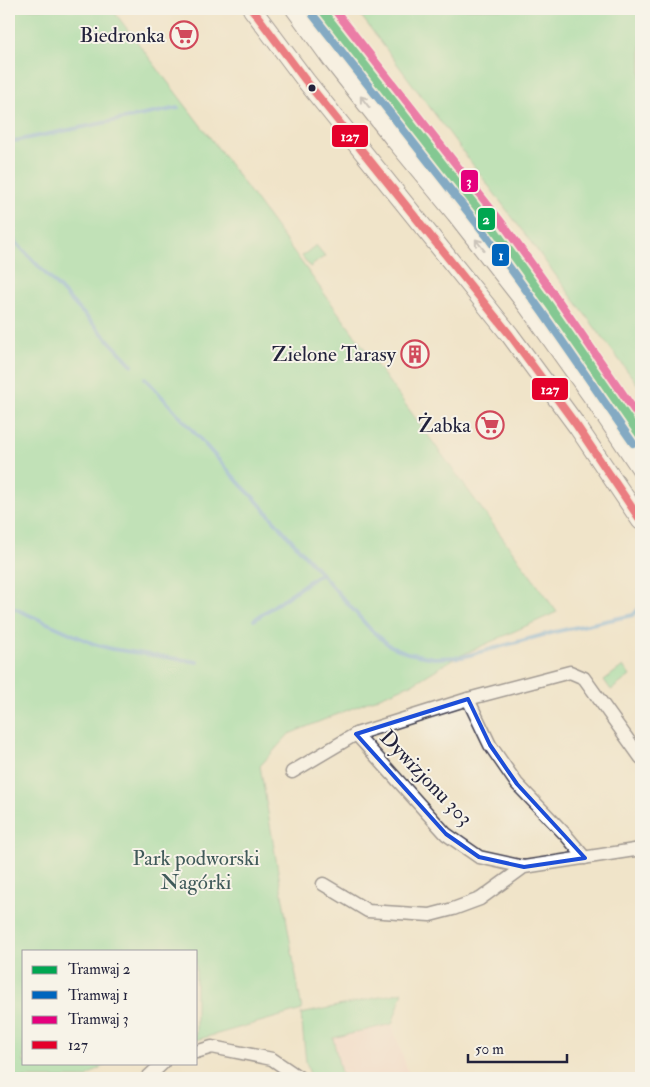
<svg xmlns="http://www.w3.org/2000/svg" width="650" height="1087" font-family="'IM FELL Double Pica',serif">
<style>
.built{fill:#f7d0c9}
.industrial{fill:#d2bec1}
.green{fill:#87dea2;stroke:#54806e}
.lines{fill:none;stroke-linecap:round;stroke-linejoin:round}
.stream{stroke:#6ba9dd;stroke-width:4}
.street-casing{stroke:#413f50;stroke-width:15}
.secondary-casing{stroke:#413f50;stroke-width:20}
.street{stroke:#fff;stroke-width:12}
.secondary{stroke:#fff;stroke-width:18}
.bus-1-casing{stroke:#f7f3e8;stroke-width:11}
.bus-1{stroke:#e4002b;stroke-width:8}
.tram-1-casing{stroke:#f7f3e8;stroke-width:11}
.tram-2-casing{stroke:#f7f3e8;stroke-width:11}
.tram-3-casing{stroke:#f7f3e8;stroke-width:11}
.tram-1{stroke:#00a651;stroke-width:8}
.tram-2{stroke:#0065bd;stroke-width:8}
.tram-3{stroke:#e5007d;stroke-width:8}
.oneway{stroke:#9c9ca7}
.marked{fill:none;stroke:#1d4ed8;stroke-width:4;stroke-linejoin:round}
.bus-dot{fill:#22223b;stroke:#f7f3e8;stroke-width:2}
.labels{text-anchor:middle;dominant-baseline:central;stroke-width:4;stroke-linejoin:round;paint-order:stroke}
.poi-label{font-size:21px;fill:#22223b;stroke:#f7f3e8;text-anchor:end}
.street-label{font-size:21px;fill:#22223b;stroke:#f7f3e8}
.park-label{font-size:21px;fill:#405a5a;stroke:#f7f3e8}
.line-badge{stroke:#f7f3e8;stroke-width:2}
.badge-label{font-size:14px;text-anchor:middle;font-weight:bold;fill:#fff}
</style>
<rect width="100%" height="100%" fill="#f7f3e8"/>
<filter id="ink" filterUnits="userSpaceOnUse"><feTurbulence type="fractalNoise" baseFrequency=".02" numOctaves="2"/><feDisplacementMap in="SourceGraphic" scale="10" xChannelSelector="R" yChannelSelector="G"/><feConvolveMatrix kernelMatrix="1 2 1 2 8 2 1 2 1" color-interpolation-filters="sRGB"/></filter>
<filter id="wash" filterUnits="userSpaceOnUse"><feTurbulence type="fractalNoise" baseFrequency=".0096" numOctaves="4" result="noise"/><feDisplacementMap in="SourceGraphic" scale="20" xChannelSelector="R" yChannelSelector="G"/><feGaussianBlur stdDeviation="1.12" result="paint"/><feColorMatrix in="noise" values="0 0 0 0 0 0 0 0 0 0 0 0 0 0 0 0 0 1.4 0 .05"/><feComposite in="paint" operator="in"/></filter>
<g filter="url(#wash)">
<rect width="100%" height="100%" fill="#f0e4c9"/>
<path class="built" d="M392,1024L410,1078H329L318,1032Z"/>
<g class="industrial">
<path d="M317,9H335L379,67L430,130L418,137L399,113L398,114Z"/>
<path d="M436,138L529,257L641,418V442L509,254L427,149Z"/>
</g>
<g class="green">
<path d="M9,9H112L215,144L557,612L455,658L414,683L289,734L260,766L302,1010L196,1040V951H24V1063H112L102,1066L86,1078H9Z"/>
<path d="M307,9H317L341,41L338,43L332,36L316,23Z"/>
<path d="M356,9H641V389Z"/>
<path d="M408,124L418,137C410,139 405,137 399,131Z"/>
<path d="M427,149L509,254L641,442V453C597,388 552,323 505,261C480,228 453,195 426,163L425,157Z"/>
<path d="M316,245L325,256L310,267L302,256Z"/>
<path d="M623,666L630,676L611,690L604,680Z"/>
<path d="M403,992L392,1024L333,1038L342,1078H311L306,1062L301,1014Z"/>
</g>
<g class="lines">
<g class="stream">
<path d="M9,142L178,108"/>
<path d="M9,235L132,365"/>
<path d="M145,378L185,422L241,485L256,500L371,630L389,645L407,653L434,658L462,657L554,632L633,615L641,606"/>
<path d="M9,606L94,644L112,649L198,662"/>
<path d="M254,620L321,573"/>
</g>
</g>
</g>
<g filter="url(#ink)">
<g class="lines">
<g class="street-casing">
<g id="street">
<path d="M468,699L356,734L446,834L479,857L524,867"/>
<path d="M292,772L356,734"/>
<path d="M585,858L564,833L517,784L490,745L468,699L570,672L584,678L641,758"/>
<path d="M323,884L368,911L430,915L453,909L480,899L524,867L641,849"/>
<path d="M196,1052L212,1047L272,1059L300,1078"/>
<path d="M147,1078L163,1063"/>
</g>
</g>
<g class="secondary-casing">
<g id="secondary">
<path d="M252,9L306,81L510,335L577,426L641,521"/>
<path d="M295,9L332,60L395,140L456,214L527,305L596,402L641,469"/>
</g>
</g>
<use href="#street" class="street"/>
<use href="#secondary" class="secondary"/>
<g class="bus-1-casing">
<path id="bus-1" d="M252,9L306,81L510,335L577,426L641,521"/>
</g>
<use href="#bus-1" class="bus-1"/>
<g class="tram-1-casing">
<path id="tram-1" d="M321,9L494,229L550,306L641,437"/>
</g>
<g class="tram-2-casing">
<path id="tram-2" d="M313,15L486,235L542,312L633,443"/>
</g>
<g class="tram-3-casing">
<path id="tram-3" d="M334,9L502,223L558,300L641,420"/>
</g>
<use href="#tram-1" class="tram-1"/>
<use href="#tram-2" class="tram-2"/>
<use href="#tram-3" class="tram-3"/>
</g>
<defs><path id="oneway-shaft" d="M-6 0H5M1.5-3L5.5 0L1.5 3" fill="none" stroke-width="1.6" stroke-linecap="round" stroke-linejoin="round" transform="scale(1.25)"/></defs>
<g class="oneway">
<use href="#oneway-shaft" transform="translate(365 102) rotate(-128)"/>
<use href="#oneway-shaft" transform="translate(480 245) rotate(-128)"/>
</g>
</g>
<path d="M0 0H650V1087H0ZM468,699L490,745L517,784L585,858L524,867L479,857L446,834L356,734Z" fill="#f0e4c9" fill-opacity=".55" fill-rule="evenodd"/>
<path class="marked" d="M468,699L490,745L517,784L585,858L524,867L479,857L446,834L356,734Z"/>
<defs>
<g id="supermarket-ring" transform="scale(1.4375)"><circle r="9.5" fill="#f7f3e8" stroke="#d1495b" stroke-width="1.5"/><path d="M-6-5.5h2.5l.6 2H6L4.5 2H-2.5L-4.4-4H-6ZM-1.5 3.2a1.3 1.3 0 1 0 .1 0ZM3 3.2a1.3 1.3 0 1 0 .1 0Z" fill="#d1495b"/></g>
<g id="building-ring" transform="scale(1.4375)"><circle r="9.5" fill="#f7f3e8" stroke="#d1495b" stroke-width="1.5"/><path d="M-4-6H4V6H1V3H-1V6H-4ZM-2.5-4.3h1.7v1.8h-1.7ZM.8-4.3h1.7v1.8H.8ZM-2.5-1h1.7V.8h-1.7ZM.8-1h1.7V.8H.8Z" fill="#d1495b"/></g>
</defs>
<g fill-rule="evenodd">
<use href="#supermarket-ring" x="184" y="35"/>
<use href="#building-ring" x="415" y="354"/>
<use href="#supermarket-ring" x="490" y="425"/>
</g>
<circle class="bus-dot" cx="312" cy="88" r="4.5"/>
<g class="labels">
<g class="poi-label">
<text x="165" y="35">Biedronka</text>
<text x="396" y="354">Zielone Tarasy</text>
<text x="471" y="425">Żabka</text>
</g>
<g class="street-label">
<text transform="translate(426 778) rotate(46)">Dywizjonu 303</text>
</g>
<g class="park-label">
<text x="196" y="858">Park podworski<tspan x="196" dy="24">Nagórki</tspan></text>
</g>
</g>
<g class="line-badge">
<rect x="331" y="124" width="38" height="24" rx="5" fill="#e4002b"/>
<rect x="460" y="169" width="19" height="24" rx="5" fill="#e5007d"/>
<rect x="477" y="207" width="19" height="24" rx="5" fill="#00a651"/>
<rect x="491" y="243" width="19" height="24" rx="5" fill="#0065bd"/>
<rect x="531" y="377" width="38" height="24" rx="5" fill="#e4002b"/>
</g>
<g class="badge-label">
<text x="350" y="141">127</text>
<text x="469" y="186">3</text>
<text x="486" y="224">2</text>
<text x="501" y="260">1</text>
<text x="550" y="394">127</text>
</g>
<rect width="650" height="1087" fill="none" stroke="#f7f3e8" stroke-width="30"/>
<rect x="22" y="950" width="175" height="115" fill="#f7f3e8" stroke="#a29fa3"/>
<rect x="32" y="966" width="25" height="8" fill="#00a651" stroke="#a29fa3"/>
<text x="68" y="974" font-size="15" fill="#22223b">Tramwaj 2</text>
<rect x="32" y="991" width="25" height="8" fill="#0065bd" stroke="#a29fa3"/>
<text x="68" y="1000" font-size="15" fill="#22223b">Tramwaj 1</text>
<rect x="32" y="1016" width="25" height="8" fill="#e5007d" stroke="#a29fa3"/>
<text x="68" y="1024" font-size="15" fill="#22223b">Tramwaj 3</text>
<rect x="32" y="1041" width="25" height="8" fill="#e4002b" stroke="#a29fa3"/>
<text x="68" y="1050" font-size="15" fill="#22223b">127</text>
<path d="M468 1054v8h99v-8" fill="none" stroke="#22223b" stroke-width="2.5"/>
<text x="475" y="1054" font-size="15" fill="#22223b" stroke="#f7f3e8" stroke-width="4" paint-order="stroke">50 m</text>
</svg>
